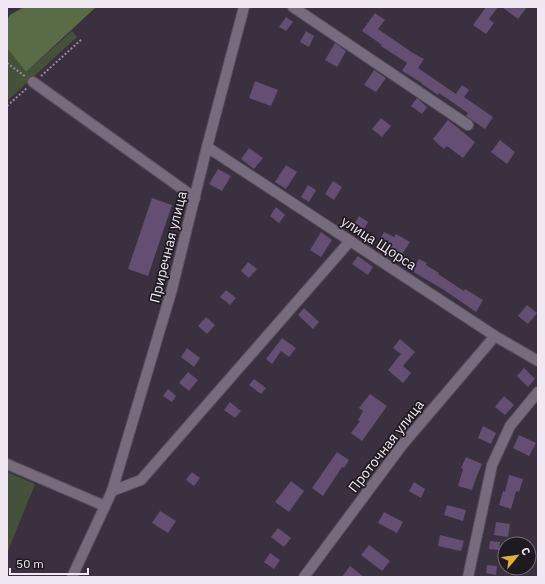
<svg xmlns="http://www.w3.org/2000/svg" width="545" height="584" font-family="'IBM Plex Sans',sans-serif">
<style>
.green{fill:#46513a}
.forest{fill:#5a6c46}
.building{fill:#644e71}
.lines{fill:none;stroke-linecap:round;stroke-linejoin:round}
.minor-casing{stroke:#574e5c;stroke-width:12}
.path{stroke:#948c99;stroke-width:2;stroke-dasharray:2 2;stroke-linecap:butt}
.minor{stroke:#776c7e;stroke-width:10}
.labels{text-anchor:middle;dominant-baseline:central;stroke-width:3.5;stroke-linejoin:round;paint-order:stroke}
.street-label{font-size:14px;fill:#f0e9f4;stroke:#1f1a22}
</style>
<rect width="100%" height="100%" fill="#3a3040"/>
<g class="green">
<path d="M72,31L77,37L7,101V48L26,72Z"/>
<path d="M7,472L35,484L7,553Z"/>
</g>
<path class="forest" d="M24,7H96L26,72L7,48V21L10,15Z"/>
<g class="building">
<path d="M486,7H498L489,19L494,23L486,34L473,25Z"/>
<path d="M502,7H527L518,19Z"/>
<path d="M375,13L385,20L378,29L413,53L424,59L418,68L456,94L462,85L469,90L464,97L493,117L485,129L466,116L468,113L439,93L438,95L422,84V83L402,71L407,63L381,46L382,45L362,31Z"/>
<path d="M286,17L293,22L286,31L279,27Z"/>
<path d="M306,31L314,36L309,47L300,42Z"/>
<path d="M335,43L346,51L337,67L325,60Z"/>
<path d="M374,70L386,78L376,92L364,85Z"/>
<path d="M255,81L278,90L271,106L249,98Z"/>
<path d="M417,98L427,107L422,114L411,106Z"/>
<path d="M381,118L391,126L382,137L372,129Z"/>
<path d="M448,120L475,142L463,158L447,146L444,149L433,139Z"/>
<path d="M500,140L515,152L507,164L491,152Z"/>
<path d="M249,148L263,158L254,169L241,159Z"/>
<path d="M286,165L297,172L286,189L275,182Z"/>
<path d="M218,169L231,176L222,191L209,184Z"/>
<path d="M333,181L342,187L334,200L325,194Z"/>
<path d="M308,185L316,190L309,202L301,197Z"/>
<path d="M152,198L172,205L148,276L128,269Z"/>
<path d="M276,207L285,215L279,223L270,216Z"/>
<path d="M359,216L368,222L361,234L352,228Z"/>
<path d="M321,232L332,240L321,257L310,250Z"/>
<path d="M384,232L394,237L396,234L410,242L397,262L384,254L385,252L376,246Z"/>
<path d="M358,256L373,267L368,275L352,264Z"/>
<path d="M419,259L427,263L426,265L439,273L438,274L464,291L465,289L483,300L476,312L444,290L412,271Z"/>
<path d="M248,262L257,269L249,278L241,271Z"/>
<path d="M226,290L236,298L230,305L220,297Z"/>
<path d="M527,305L537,313L528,324L518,316Z"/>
<path d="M304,308L319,322L313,329L298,315Z"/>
<path d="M206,317L215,325L207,334L198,326Z"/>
<path d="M282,338L296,348L289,357L281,351L272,364L266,359Z"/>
<path d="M400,339L415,352L403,366L411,373L403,383L388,370L401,354L393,348Z"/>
<path d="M187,348L200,358L194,367L181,357Z"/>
<path d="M524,368L535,379L528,387L517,376Z"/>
<path d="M188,372L198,380L189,391L179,383Z"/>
<path d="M254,379L266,388L261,394L249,385Z"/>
<path d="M168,389L176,396L172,402L163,396Z"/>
<path d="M370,394L387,406L362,441L351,433L360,421L358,420L363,411L359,408Z"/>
<path d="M504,396L514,405L505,415L495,407Z"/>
<path d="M230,402L241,411L235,418L224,410Z"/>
<path d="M483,426L496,433L491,444L478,438Z"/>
<path d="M519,435L536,443L529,456L513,448Z"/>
<path d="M337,452L349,460L344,468L342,467L323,496L312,488Z"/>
<path d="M466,457L482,464L475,481L472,490L458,486L463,469L461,468Z"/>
<path d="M192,472L200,478L194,486L186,480Z"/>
<path d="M509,475L523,479L519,492L516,491L511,509L499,505L503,491L505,492Z"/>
<path d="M291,481L304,491L289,512L275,502Z"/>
<path d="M414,482L425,489L421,498L409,491Z"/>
<path d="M447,505L466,510L463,521L444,515Z"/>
<path d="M160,511L176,521L168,533L152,523Z"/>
<path d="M384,512L403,522L397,533L378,523Z"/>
<path d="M496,522L510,524L508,537L494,535Z"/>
<path d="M278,528L291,538L284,547L271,537Z"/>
<path d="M440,535L464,541L461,551L438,546Z"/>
<path d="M490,541L500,542L499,550L489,549Z"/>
<path d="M369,545L390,561L382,571L361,555Z"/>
<path d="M270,553L280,560L274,569L264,562Z"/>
<path d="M487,565L497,566L496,575L486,573Z"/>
<path d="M350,566L364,577H342Z"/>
</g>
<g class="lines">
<g class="minor-casing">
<g id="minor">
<path d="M293,7L468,125"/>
<path d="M33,82L195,198"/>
<path d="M207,147L495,336L538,361"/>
<path d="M7,464L105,506"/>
<path d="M112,491L141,480L350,241"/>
<path d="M72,577L112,491L172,289L207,147L244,7"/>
<path d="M304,577L403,444L495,336"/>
<path d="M468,577L492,465L510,426L538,392"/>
</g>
</g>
<g class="path">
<path d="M7,63L26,77"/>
<path d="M41,76L82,39"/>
<path d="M7,106L27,88"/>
</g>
<use href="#minor" class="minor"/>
</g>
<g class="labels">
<g class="street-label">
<text transform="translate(379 243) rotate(33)">улица Щорса</text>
<text transform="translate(168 247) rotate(-76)">Приречная улица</text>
<text transform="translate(386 446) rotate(-52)">Проточная улица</text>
</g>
</g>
<rect width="545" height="584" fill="none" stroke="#f0e9f4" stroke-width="16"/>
<g transform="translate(517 556) rotate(61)"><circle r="19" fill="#1f1a22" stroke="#736d76"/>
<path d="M0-3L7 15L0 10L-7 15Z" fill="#e0b034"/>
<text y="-6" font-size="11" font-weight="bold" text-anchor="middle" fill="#f0e9f4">С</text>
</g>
<path d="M10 568v6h78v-6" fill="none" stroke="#f0e9f4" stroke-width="2"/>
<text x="16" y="568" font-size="12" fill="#f0e9f4" stroke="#1f1a22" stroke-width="3" paint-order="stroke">50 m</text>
</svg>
